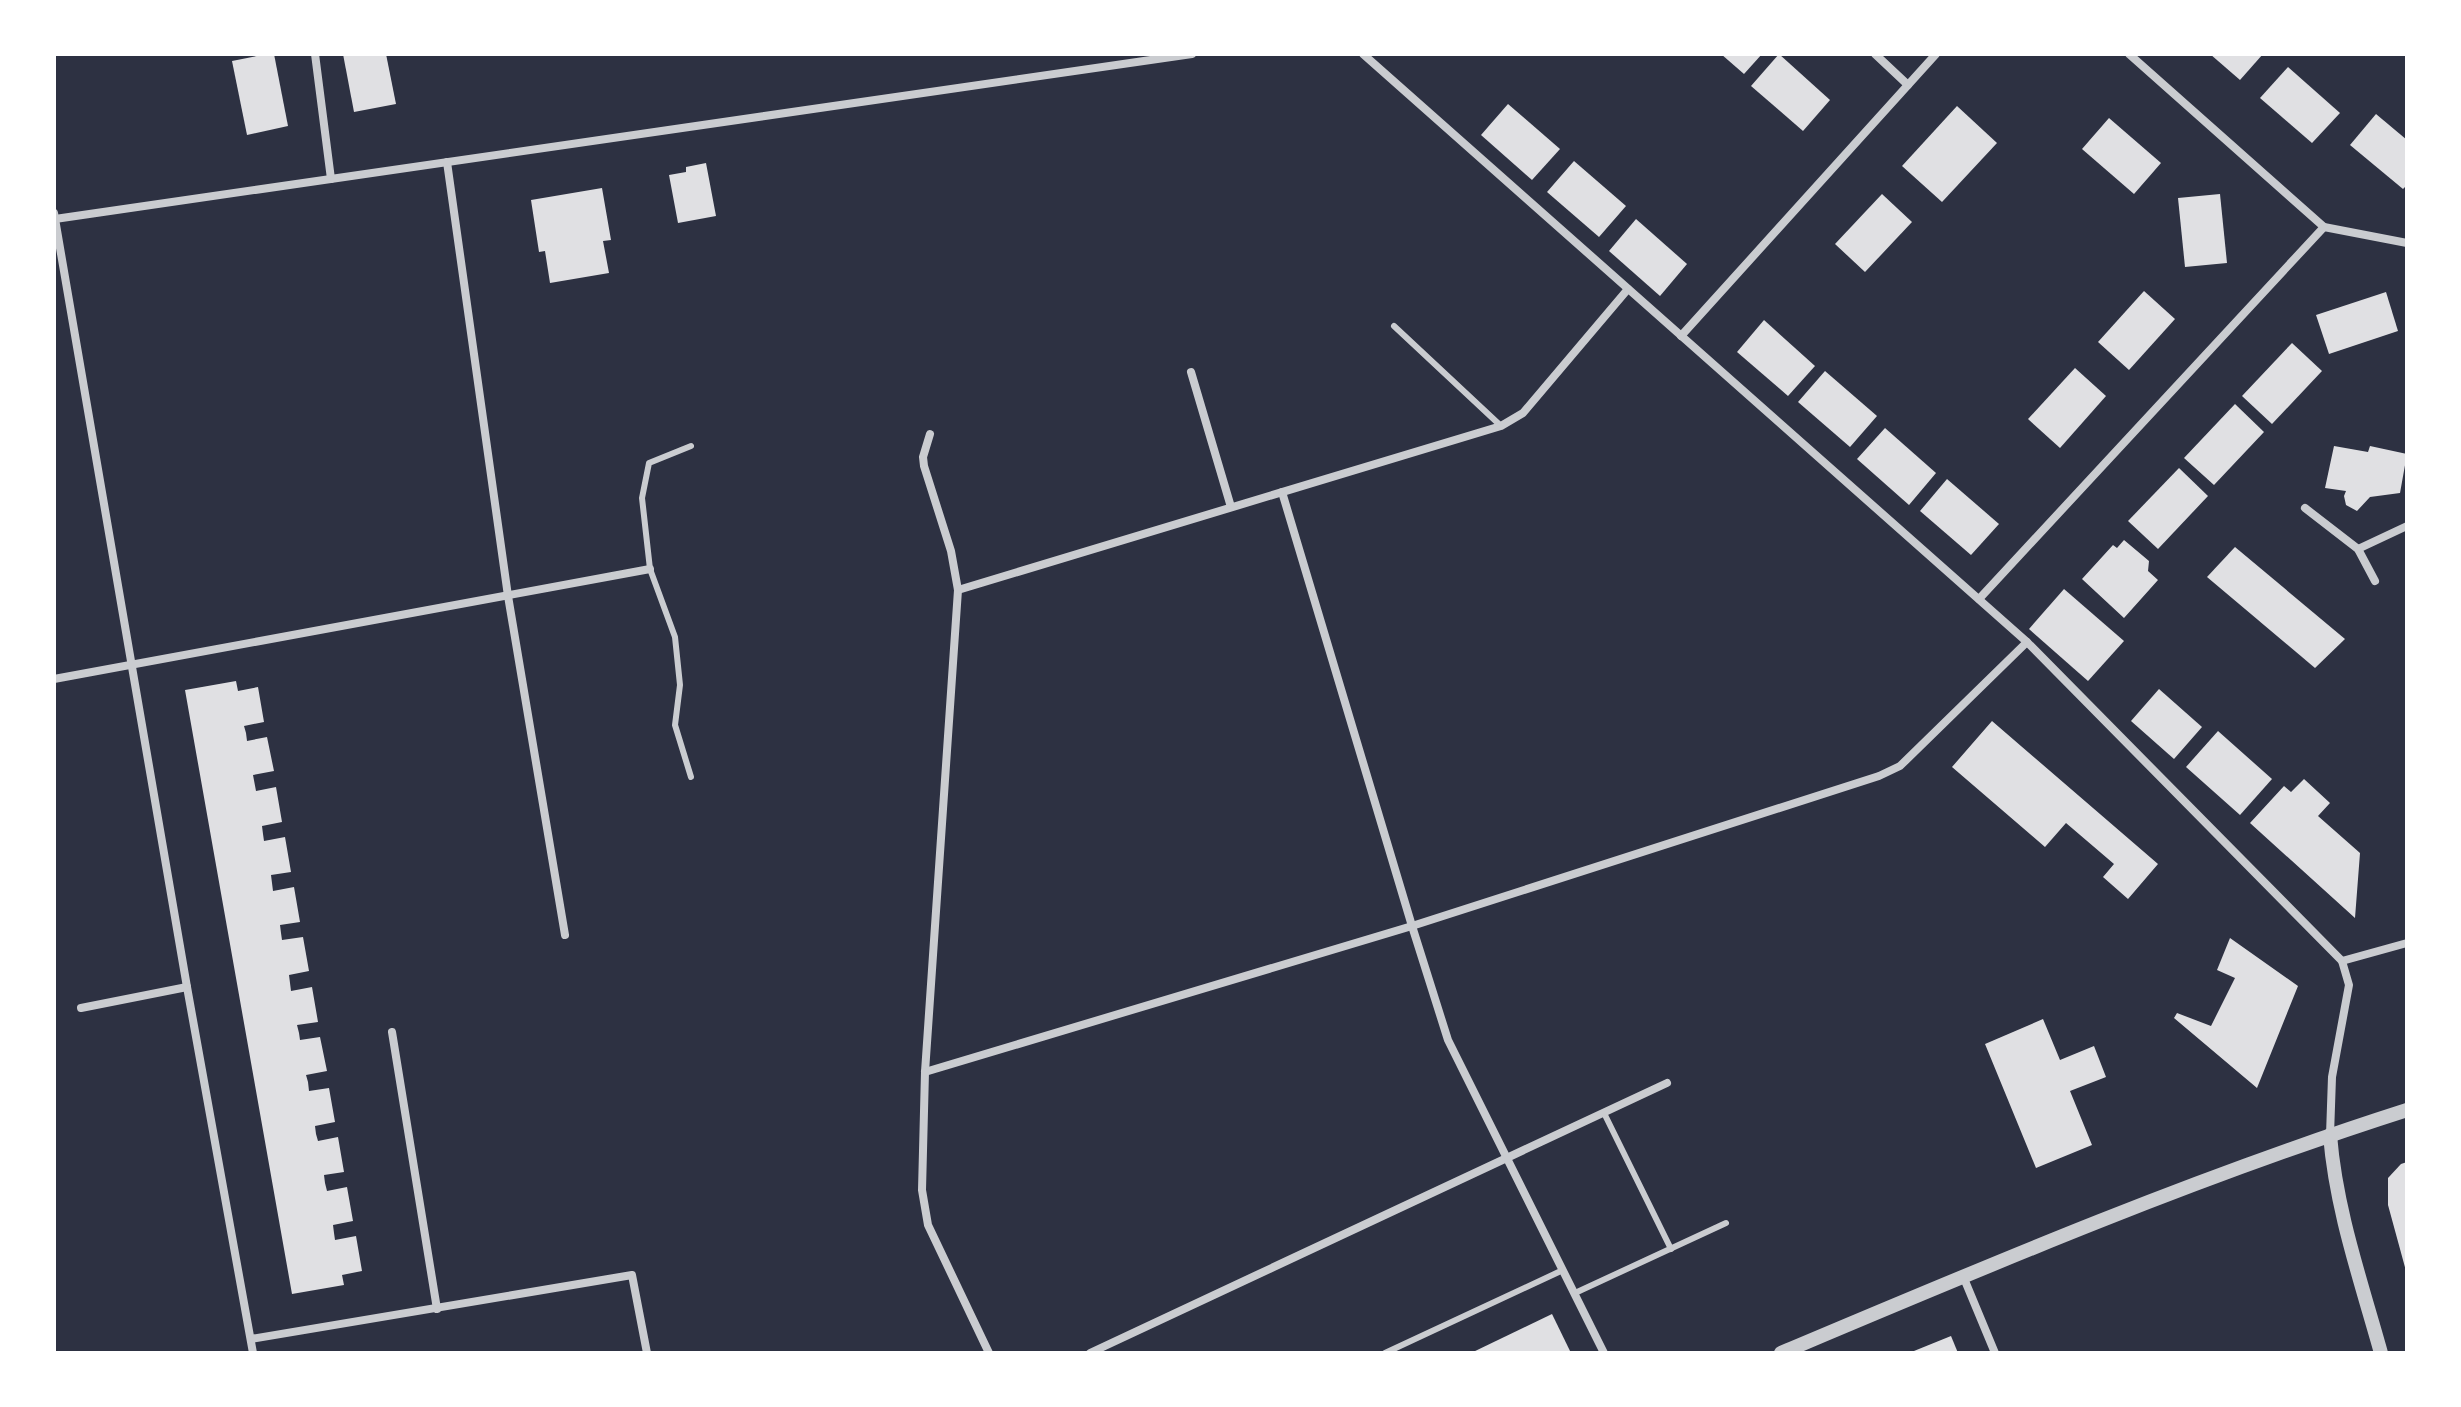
<svg xmlns="http://www.w3.org/2000/svg" width="2461" height="1407" font-family="Lato,sans-serif">
<style>
.building{fill:#e0e0e3}
.lines{fill:none;stroke-linecap:round;stroke-linejoin:round}
.service{stroke:#caccd0;stroke-width:6}
.minor{stroke:#caccd0;stroke-width:8}
.tertiary{stroke:#caccd0;stroke-width:14}
</style>
<rect width="100%" height="100%" fill="#2d3142"/>
<g class="building">
<path d="M267,54H274L288,126L247,135L232,61Z"/>
<path d="M343,54H386L396,104L354,112Z"/>
<path d="M1721,54H1762L1744,74Z"/>
<path d="M1779,54L1830,100L1803,131L1751,86Z"/>
<path d="M2210,54H2263L2240,80Z"/>
<path d="M2288,67L2340,113L2312,143L2260,98Z"/>
<path d="M1508,104L1560,149L1532,180L1481,135Z"/>
<path d="M1957,106L1997,143L1942,202L1902,166Z"/>
<path d="M2376,114L2407,140V185L2403,189L2350,145Z"/>
<path d="M2109,118L2161,163L2134,194L2082,149Z"/>
<path d="M1574,161L1626,206L1599,237L1547,192Z"/>
<path d="M706,163L716,216L678,223L669,175L686,172V167Z"/>
<path d="M602,188L611,240L603,241L609,273L550,283L545,251L539,252L531,200Z"/>
<path d="M1882,194L1912,222L1865,272L1835,244Z"/>
<path d="M2220,194L2227,263L2185,267L2178,198Z"/>
<path d="M1636,219L1687,264L1660,296L1609,251Z"/>
<path d="M2144,291L2175,319L2129,370L2098,342Z"/>
<path d="M2386,292L2398,331L2329,354L2316,315Z"/>
<path d="M1764,320L1815,366L1788,396L1737,352Z"/>
<path d="M2292,343L2322,371L2272,424L2242,396Z"/>
<path d="M2075,368L2106,396L2060,448L2028,419Z"/>
<path d="M1825,371L1877,416L1850,447L1798,402Z"/>
<path d="M2235,404L2264,432L2214,485L2184,458Z"/>
<path d="M1885,428L1936,473L1909,505L1857,459Z"/>
<path d="M2334,446L2368,452L2370,446L2407,454L2400,493L2370,497L2357,511L2346,505L2344,496L2346,491L2325,488Z"/>
<path d="M2179,468L2208,496L2158,549L2128,521Z"/>
<path d="M1947,479L1999,524L1971,555L1920,511Z"/>
<path d="M2124,540L2149,561L2148,571L2158,580L2124,618L2082,579L2113,545L2117,548Z"/>
<path d="M2235,547L2345,639L2315,668L2207,577Z"/>
<path d="M2064,589L2124,641L2088,681L2029,629Z"/>
<path d="M236,681L238,691L258,687L264,722L244,726L246,733L247,741L267,737L274,771L253,775L256,791L276,787L282,822L262,826L263,834L264,841L285,837L291,872L271,875L273,891L294,887L300,922L280,925L281,933L282,940L303,937L309,971L289,975L291,991L312,987L318,1022L297,1025L299,1033L300,1040L320,1037L327,1071L306,1075L308,1082L309,1091L329,1088L335,1122L315,1126L316,1134L318,1141L338,1137L344,1172L324,1175L325,1183L327,1191L347,1187L353,1221L333,1225L334,1233L335,1240L356,1236L362,1271L342,1275L344,1285L292,1294L185,690Z"/>
<path d="M2159,689L2202,727L2174,759L2131,721Z"/>
<path d="M1992,721L2158,864L2128,899L2103,877L2114,864L2066,823L2045,847L1952,767Z"/>
<path d="M2218,731L2272,779L2240,815L2186,767Z"/>
<path d="M2304,779L2330,803L2318,816L2360,853L2355,918L2250,823L2284,786L2291,792Z"/>
<path d="M2230,938L2298,986L2257,1088L2174,1018L2177,1013L2211,1026L2235,978L2217,970Z"/>
<path d="M2043,1019L2060,1060L2094,1046L2106,1077L2070,1091L2092,1145L2036,1168L1985,1044Z"/>
<path d="M2407,1162V1271H2406L2388,1205V1178L2401,1164Z"/>
<path d="M1552,1314L1571,1353H1471Z"/>
<path d="M1951,1336L1958,1353H1909Z"/>
</g>
<g class="lines">
<g class="service">
<path d="M1394,326L1501,426"/>
<path d="M691,446L649,463L642,498L650,569L675,637L680,685L675,725L691,777"/>
<path d="M1604,1113L1671,1249"/>
<path d="M1575,1293L1726,1223"/>
<path d="M1385,1353L1563,1270"/>
</g>
<g class="minor">
<path d="M315,54L331,179"/>
<path d="M1363,54L2027,642L2342,961L2349,985L2332,1077L2330,1135"/>
<path d="M1875,54L1908,85"/>
<path d="M2129,54L2324,227L2407,243"/>
<path d="M447,162L508,596L565,935"/>
<path d="M54,213L187,987L253,1353"/>
<path d="M55,219L1192,54"/>
<path d="M1681,336L1936,54"/>
<path d="M1191,372L1231,507"/>
<path d="M930,434L923,457L924,466L951,551L958,590L925,1072L922,1190L928,1225L989,1353"/>
<path d="M1282,492L1412,926L1448,1040L1604,1353"/>
<path d="M2305,508L2358,549L2375,581"/>
<path d="M2358,549L2407,526"/>
<path d="M958,590L1501,426L1523,413L1628,289"/>
<path d="M1979,599L2324,227"/>
<path d="M54,679L650,569"/>
<path d="M2342,961L2407,943"/>
<path d="M81,1008L187,987"/>
<path d="M392,1032L437,1309"/>
<path d="M925,1072L1412,926L1879,776L1900,766L2027,642"/>
<path d="M1963,1276L1995,1353"/>
<path d="M251,1339L632,1275L647,1353"/>
<path d="M1090,1353L1667,1083"/>
</g>
<g class="tertiary">
<path d="M2330,1135C2336,1210 2361,1281 2381,1353"/>
<path d="M1781,1353C1987,1266 2194,1178 2407,1110"/>
</g>
</g>
<rect width="2461" height="1407" fill="none" stroke="#ffffff" stroke-width="112"/>
</svg>
